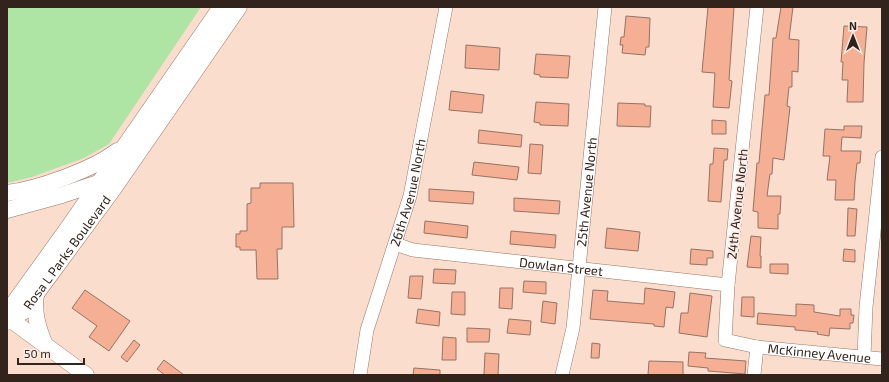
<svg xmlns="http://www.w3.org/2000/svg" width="889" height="382" font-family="'Exo 2',sans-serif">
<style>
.green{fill:#aee5a5}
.building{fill:#f4af94;stroke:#967365}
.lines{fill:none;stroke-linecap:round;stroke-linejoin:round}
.minor-casing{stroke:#976;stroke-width:14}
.major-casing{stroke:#976;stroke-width:17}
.minor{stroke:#fff;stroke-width:13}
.major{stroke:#fff;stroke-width:16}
.labels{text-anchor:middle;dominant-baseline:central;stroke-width:3.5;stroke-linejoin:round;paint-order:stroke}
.street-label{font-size:13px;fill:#32241d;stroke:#fdede6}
</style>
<rect width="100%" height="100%" fill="#fbddcd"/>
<path class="green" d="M7,7H201L109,144L84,158L32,177L7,183Z"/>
<g class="building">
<path d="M708,7H734L729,80L732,81L729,108L713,107L715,73L702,72Z"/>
<path d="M781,7H793L789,39L799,40L798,72L792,71V87H789L787,106L790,107L784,160L773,158L772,174H770L767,196H781L780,214H778V229L758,228V212L753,211L757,163H759L765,95H769L773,38H776Z"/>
<path d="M626,16L650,18L649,47H646L645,55L622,53L623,45H620L621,37H624Z"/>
<path d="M844,26L867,27L864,63L863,102H847L848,80H842L843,62H841Z"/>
<path d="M466,45L500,48L499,70L465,68Z"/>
<path d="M536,54L570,56L568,78L540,77V75L534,74Z"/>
<path d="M451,91L484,95L482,113L449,110Z"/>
<path d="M536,102L569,104L568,126L540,125V123L534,122Z"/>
<path d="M618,103L645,104V106H651L650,127L617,126Z"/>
<path d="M712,120L726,121V134H712Z"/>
<path d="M844,126H862L861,138L842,137L841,151H861L860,163H857L855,181L854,200H835L836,180H827L830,156H823L825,129L844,130Z"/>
<path d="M479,130L522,135L521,147L478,143Z"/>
<path d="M530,144L543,145L541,174L528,173Z"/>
<path d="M714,148L728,149L727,160H724L721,202L708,201L710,164H713Z"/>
<path d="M474,162L519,167L517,180L472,175Z"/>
<path d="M260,183H293L294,227H282V249H277L278,279H257L256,250H240V247H236V234H240V231H247V204L251,203V188H260Z"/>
<path d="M429,189L474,192L473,204L429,201Z"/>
<path d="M514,198L560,201L559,214L514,211Z"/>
<path d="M848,208L857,209L855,236H847Z"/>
<path d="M425,221L468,226L467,238L424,233Z"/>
<path d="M607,228L640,232L638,251L605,248Z"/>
<path d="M511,231L556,235L555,248L510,244Z"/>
<path d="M751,236L761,237L760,256H761V268L747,267Z"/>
<path d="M691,249L713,251V258H707V265L690,264Z"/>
<path d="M844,249L855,250V262L843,261Z"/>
<path d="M770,264H788V274L770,273Z"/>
<path d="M434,269L456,270L455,284L433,283Z"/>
<path d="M410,276H423L421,299L408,298Z"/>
<path d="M524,281L546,282V294L523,292Z"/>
<path d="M500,288H513L512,309L499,308Z"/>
<path d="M645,288L675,292L673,308L666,307L664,327L654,326V324L590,319L593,290L608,291L607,301L644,304Z"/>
<path d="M85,290L130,321L109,351L89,337L97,326L72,308Z"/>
<path d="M452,292H465V315L451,314Z"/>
<path d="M690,293L712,296L707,337L679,333L681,313H688Z"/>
<path d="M742,297H754V317L741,316Z"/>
<path d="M543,301L557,303L555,324L541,322Z"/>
<path d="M796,304L814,305V312L840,316V309H851V315H854L853,323H850V329L830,328L829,336L817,334L818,332L795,330V327L757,324L758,313L796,316Z"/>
<path d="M418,309L440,312L439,326L416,323Z"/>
<path d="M509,319L531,321L530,335L507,333Z"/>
<path d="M467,328L490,329L489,342H467Z"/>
<path d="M443,337L456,338V360H442Z"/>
<path d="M134,340L140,345L127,362L121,357Z"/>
<path d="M592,343L600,344L599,358H591Z"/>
<path d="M689,352L706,353L705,358L746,361L745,374L708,371V368L688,366Z"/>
<path d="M485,353L499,354L498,375H484Z"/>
<path d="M164,360L184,375H165L157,369Z"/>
<path d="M649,361L683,362V375H648Z"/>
<path d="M414,368L440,370V375H413Z"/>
</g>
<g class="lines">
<g class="minor-casing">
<g id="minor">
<path id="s1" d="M757,7L728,285L725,340L757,347L882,359"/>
<path id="s2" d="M395,244L413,250L728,285"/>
<path d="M864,357L866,307L882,157"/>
<path id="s3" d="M360,375L367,330L410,196L446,7"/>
<path id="s4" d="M562,375L573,328L605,7"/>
<path d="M754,375L757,347"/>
</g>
</g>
<g class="major-casing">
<g id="major">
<path d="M7,193C38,189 92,170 117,151"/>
<path d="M7,210L62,195L101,182"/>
<path d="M36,294C33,312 38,328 45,345"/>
<path d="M7,317L86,375"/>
<path d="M10,319L14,303L68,228L221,7"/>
<path id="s5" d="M7,322L10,319L24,311L36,294L114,188L239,7"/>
</g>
</g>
<use href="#minor" class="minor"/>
<use href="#major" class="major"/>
</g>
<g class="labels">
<g class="street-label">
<text stroke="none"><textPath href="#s3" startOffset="189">26th Avenue North</textPath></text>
<text stroke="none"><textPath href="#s4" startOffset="185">25th Avenue North</textPath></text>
<text transform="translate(737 204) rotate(-84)">24th Avenue North</text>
<text stroke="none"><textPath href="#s5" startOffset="93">Rosa L Parks Boulevard</textPath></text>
<text stroke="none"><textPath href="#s2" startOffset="168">Dowlan Street</textPath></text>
<text stroke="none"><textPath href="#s1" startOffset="430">McKinney Avenue</textPath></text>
</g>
</g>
<rect width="889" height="382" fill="none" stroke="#32241d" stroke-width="16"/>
<g transform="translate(853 36)" stroke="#fdede6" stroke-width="3" paint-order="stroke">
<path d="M0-3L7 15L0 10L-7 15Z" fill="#32241d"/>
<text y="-6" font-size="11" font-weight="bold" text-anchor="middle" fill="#32241d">N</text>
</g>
<path d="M18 358v6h66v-6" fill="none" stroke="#32241d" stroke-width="2"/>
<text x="24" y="358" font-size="12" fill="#32241d" stroke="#fdede6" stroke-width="3" paint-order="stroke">50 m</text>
</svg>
